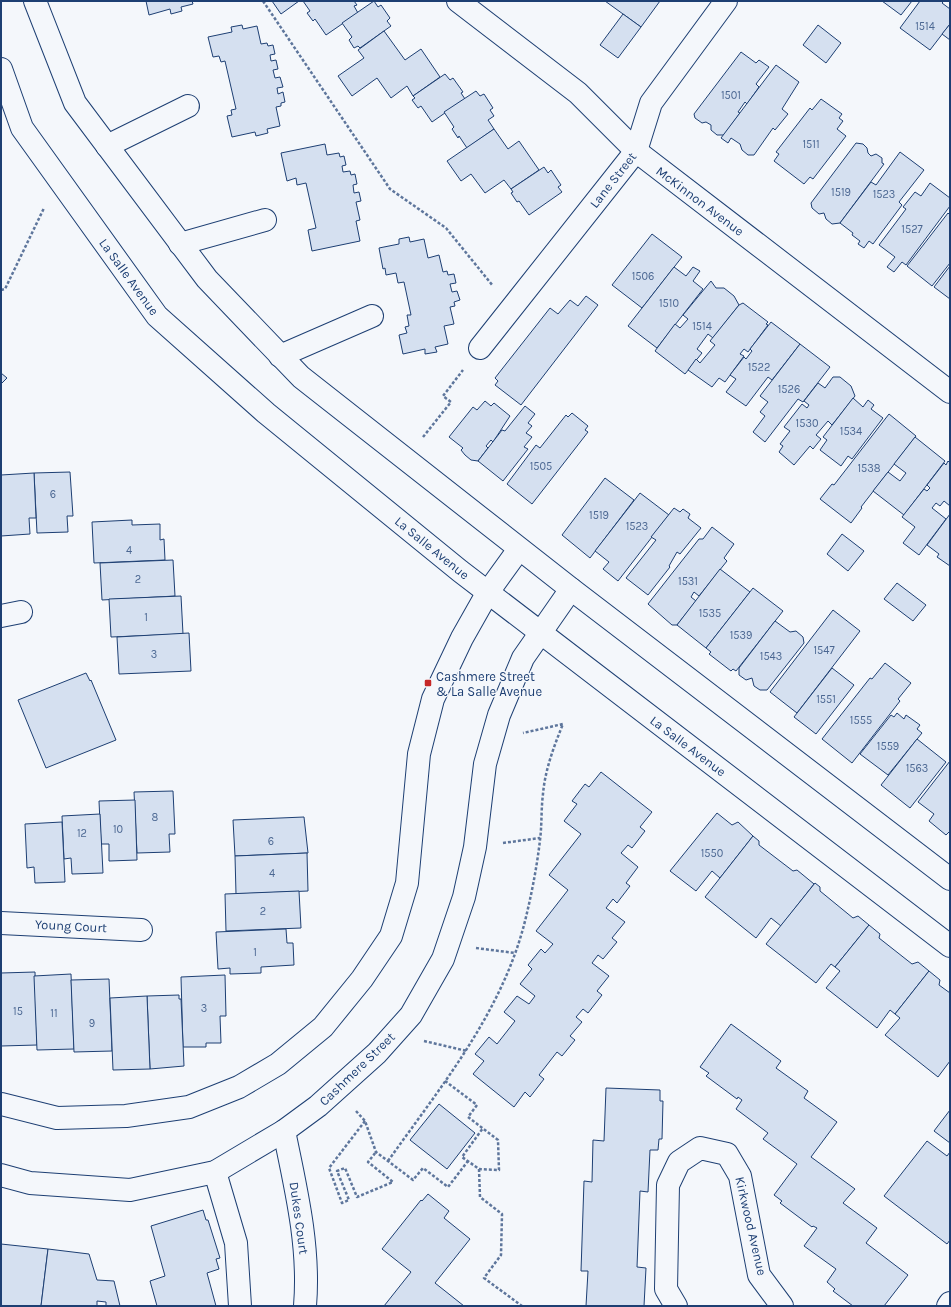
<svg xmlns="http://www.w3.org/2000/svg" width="951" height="1307" font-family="Karla,sans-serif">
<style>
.building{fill:#d5e0f0;stroke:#1d3f73}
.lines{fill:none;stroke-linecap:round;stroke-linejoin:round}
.minor-casing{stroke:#1d3f73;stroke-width:24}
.path{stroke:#5e769c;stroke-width:2.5;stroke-dasharray:3 2;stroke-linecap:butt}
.minor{stroke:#f4f7fb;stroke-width:22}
.poi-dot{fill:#c62828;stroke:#f4f7fb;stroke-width:1.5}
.labels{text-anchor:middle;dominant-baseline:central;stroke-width:3;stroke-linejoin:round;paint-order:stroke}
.number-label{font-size:11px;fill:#4b6792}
.street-label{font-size:13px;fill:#1d3f73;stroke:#f4f7fb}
.poi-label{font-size:13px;fill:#1d3f73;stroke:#f4f7fb;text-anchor:start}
</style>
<rect width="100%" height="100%" fill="#f4f7fb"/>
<g class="building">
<path d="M146,1H192L193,4L181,7L182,11L171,14L170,9L149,15Z"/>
<path d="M272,1H299L281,14Z"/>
<path d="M303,1H354L357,5L354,6L358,13L326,35L315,19L313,21L307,13L310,11Z"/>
<path d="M374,1L378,7L381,5L390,18L387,21L391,26L360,48L358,46L354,48L349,40L352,37L342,23Z"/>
<path d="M605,1H660L641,27Z"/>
<path d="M882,1H912L901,15Z"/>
<path d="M920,1H944L942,3L950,9V24L930,50L900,28Z"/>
<path d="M623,14L641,27L618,58L600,45Z"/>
<path d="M950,24V40L942,34Z"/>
<path d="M242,25L243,29L257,26L261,44L267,43L268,46L273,45L275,54L270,55L271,61L276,60L278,69L273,70L275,78L280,77L283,87L277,88L278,94L283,92L285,102L281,103V106L276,107L280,126L267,129L268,133L256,136L255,132L232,137L227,116L232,115L231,110L236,109L225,61L221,62L219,56L213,57L208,37L232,32L231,27Z"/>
<path d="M818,25L841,43L826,63L803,45Z"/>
<path d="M384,31L405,60L421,49L440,77L413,96L407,86L391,98L377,78L352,96L338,76L364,58L358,50Z"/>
<path d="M741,52L756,63L759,60L769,67L756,84L759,87L747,104L745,102L738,112L740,113L724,135H717L711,130V125L706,122L702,123L695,118L694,114Z"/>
<path d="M776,65L799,82L782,109L788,114L775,130L773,128L754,155H748L742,150L740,144L731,138L728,143L721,138Z"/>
<path d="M445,74L450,80L453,78L463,92L461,93L465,99L432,122L421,106L418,108L412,100L415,98L413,96Z"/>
<path d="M476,91L480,96L484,94L493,108L490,110L494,116L488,120L494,129L467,148L459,136L458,138L452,129L454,127L444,112Z"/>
<path d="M821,99L842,114L839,118L843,121L837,129L846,136L813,179L810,177L804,184L774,161L779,154L776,152L810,108L812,110Z"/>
<path d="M494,129L508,149L519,141L539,170L511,189L504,180L485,193L471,174L461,181L447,161Z"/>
<path d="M856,143L863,144L867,148L868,153L871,156L876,154L882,158V163L884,164L840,223L832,224L826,219L824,213L819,214L812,208L811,203Z"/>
<path d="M325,144L327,155L339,153L340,157L344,156L346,165L342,166L343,172L350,171L351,175L355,174L357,184L353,185L354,193L359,192L361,201L356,202L360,220L356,221L360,241L312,251L308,230L316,228L306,183L297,185L296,178L287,181L281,153Z"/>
<path d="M900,152L924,170L899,202L902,205L873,244L869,241L864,248L858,244L860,241L852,235L853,233L840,223L871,182L876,185Z"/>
<path d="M544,167L548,173L551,170L561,185L558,187L562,192L529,215L519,201L517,202L511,193L513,192L511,189Z"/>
<path d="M930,183L950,198V206L906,265L902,262L894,272L887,267L895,257L879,245L906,209L903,207L915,192L921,196Z"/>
<path d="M948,213L950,215V263L932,286L907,266Z"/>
<path d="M652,234L682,257L642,308L612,285Z"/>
<path d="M409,237L410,242L424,239L428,258L439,255L443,272L447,271L448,275L454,274L456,283L450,284L452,292L457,291L460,300L454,302L455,306L450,307L454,324L444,326L448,344L435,347L437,352L425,354V349L403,354L399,335L407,333L405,327L409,326L407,315H411L404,282L398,283L396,273L386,275L385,268L383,269L379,248L399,244V239Z"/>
<path d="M950,266V299L934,287Z"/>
<path d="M674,267L686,276L693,267L700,271L693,281L703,289L657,348L628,326Z"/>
<path d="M711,281L716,288H724L734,296L739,305L713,338L708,334L697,349L702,353L685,374L655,351L675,324L680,328L688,319L683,315Z"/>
<path d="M586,296L598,305L521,405L495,385L498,381L495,378L550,308L558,314L570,300L578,306Z"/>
<path d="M743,303L768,322L766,324L768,325L748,352L744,349L740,354L744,356L725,382L719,378L712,387L688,370L696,359L700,363L715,345L710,341L739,305Z"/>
<path d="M771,322L800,344L772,380L768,377L746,406L726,392L736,379L730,375L744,357L746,359L752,351L750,349Z"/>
<path d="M800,344L830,367L803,402L798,399L765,442L753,432L765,416L760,412L768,402L760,396Z"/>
<path d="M1,373L7,378L1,384Z"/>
<path d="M833,377H840L851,386L855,396L832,425L828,421L816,435L821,439L813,449L810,446L794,465L779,452L783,446L780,444L790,431L784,427L802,404L807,408L809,405L804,401L818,383L825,388Z"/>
<path d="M853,398L863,407L868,400L874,405L871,409L883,418L852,459L848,456L841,466L820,450L827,440L823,437Z"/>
<path d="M485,401L491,406L494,403L510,416L493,442L491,440L486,446L488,448L478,461L471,460L465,455L461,450L463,448L449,437L473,407L477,410Z"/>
<path d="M525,406L535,414L528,423L532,426L526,433L532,437L524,447L528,449L503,481L478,461L502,430L505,431Z"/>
<path d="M572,413L588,426L585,430L588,432L532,504L507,484L536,445L540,448L566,415L568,417Z"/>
<path d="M889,414L916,436L861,507L862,508L851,523L820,499L832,484L834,485Z"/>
<path d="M915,437L945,461L904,515L873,491L888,472L900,481L906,473L894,464Z"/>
<path d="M948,461L950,463V506L944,501L940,506L936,503L932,508L946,519L919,555L903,543L915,527L902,517L924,489L927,491L930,488L927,485L944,463L946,465Z"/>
<path d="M70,472L73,516H67L68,532L37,533L34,473Z"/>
<path d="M34,473L36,518H29L30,534L1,536V475Z"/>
<path d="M605,478L634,500L590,558L562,535Z"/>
<path d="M640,493L669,515L618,581L603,569L609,562L595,551Z"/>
<path d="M674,508L680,512L683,509L690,514L688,518L701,528L680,554L677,552L669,566L670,567L648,595L626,578L656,540L651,537Z"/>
<path d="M950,514V566L937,557L939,554L927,545Z"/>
<path d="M132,520V525L160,524V540L164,539L165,560L94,563L92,522Z"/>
<path d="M712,527L734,544L724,558L727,561L699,596L694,592L691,597L696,601L677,625H672L648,604L699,539H703Z"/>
<path d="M842,534L864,551L848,571L827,554Z"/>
<path d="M173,560L175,596L102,600L100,563Z"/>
<path d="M720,569L750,592L706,648L677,625Z"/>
<path d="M897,583L926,605L913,621L884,599Z"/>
<path d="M753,588L783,611L736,671L733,669L731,671L709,654L711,652L706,648Z"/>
<path d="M181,596L183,634L111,637L109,599Z"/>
<path d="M833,610L860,631L797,713L770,692Z"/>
<path d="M775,621L790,632L796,631L803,637L804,643L767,690H760L754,686L752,678L746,680L739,675V668Z"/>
<path d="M189,633L191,671L119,674L117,637Z"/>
<path d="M885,663L911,683L898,699L900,701L852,763L822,739L870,678L872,679Z"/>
<path d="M832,668L854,685L816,734L794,717Z"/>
<path d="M86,673L90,681L91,680L116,740L46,768L18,700Z"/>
<path d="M897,713L904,719L906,715L920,725L917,729L922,733L888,775L860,754L891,715L894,717Z"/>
<path d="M917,739L946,762L910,808L881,785Z"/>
<path d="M950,761V831L946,835L929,821L934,814L918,802Z"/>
<path d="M601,772L652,812L640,827L645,831L632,848L628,845L621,853L638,867L626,883L630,886L617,903L613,899L606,908L625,922L612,938L617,942L603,959L598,955L592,963L609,976L597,991L602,995L588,1013L583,1009L576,1017L582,1022L570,1036L575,1040L562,1056L557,1052L539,1075L544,1079L530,1097L525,1092L514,1107L473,1074L484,1061L475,1054L489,1037L497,1044L515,1021L504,1012L517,996L529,1004L535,996L520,984L532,969L528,965L541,949L545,953L553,944L536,931L568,890L549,875L581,834L564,821L577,804L572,801L585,784L589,787Z"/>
<path d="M173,791L175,834H169L170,852L137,853L134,792Z"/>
<path d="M135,800L137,860L109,861V844H101L99,801Z"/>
<path d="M717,813L732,825L738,822L753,836L720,878L712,871L696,891L670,871Z"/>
<path d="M100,814L103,873L72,874L71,858L64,859L62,816Z"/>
<path d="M304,817L308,853L235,856L233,820Z"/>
<path d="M62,822L65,882L35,883L34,867L27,868L25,824Z"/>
<path d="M753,836L759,841V845L793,871L797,870L814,884L781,926L771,918L756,938L705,897Z"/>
<path d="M307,853L308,891L236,894L235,856Z"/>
<path d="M815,883L820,887V891L853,918L858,916L869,925L835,967L831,964L816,983L766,944Z"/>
<path d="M299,891L301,928L226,931L225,894Z"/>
<path d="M869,925L880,934L879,938L912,964L918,962L929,971L895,1014L890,1010L877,1028L826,988L840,971L835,967Z"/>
<path d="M286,929L287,943H293L294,965L261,967V973L230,974V968L218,969L216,932Z"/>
<path d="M929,971L940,980L939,985L950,993V1061L938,1077L885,1035L900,1018L895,1014Z"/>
<path d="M35,972L37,1045L1,1046V973Z"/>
<path d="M71,974L74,1049L37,1050L34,976Z"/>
<path d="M225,975L226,1016H220L221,1043H206V1047H183L181,977Z"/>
<path d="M109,979L112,1051L74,1052L71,980Z"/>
<path d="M179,995V999H181L184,1066L150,1069L147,996Z"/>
<path d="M147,996L150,1069L113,1070L110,998Z"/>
<path d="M731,1024L781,1061L776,1068L808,1091L804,1098L837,1122L811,1157L855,1189L843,1203L877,1228L866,1243L908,1275L884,1306H853L833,1291L835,1289L827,1282L836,1269L804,1246L817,1228L813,1226L812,1227L780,1203L782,1201L774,1195L797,1164L763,1139L768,1133L736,1109L742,1100L738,1097L737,1099L706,1076L709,1073L700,1067Z"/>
<path d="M606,1088L660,1090V1101H663L662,1139H659L658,1150H650L648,1192L640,1191L637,1267L646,1268L644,1306H586L588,1271H581L584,1181L592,1182L593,1140L604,1141Z"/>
<path d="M439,1104L475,1133L447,1169L410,1140Z"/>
<path d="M950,1110V1143L934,1131Z"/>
<path d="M927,1141L947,1156L950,1152V1240L947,1244L884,1196Z"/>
<path d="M428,1194L449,1211L444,1218L470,1239L435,1283L464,1306H384L411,1272L382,1249L421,1200L422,1201Z"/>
<path d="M203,1210L206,1220H208L220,1258L216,1259L219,1269L207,1273L216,1306H157L150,1281L165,1276L151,1226Z"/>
<path d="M1,1244L48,1249L41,1306H1Z"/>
<path d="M48,1249L89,1254L97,1280L114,1281L120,1306H106V1302L97,1301V1306H41Z"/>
</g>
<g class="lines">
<g class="minor-casing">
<g id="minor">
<path d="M35,1L75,103L207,279L301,377L571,589L950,879"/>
<path d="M458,1L578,93L636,151L950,392"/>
<path d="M1,69L22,128L157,316L266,413L460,571L950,946"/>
<path d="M107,146L188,106"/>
<path d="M180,244L265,220"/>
<path d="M480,348L636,151L651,103L726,1"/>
<path d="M280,356L372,316"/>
<path d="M1,616L21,612"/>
<path d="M1,923L141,930"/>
<path d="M1,1104L57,1118L126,1116L189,1107L239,1087L278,1064L323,1027L362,979L391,936L407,883L419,754L433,699L462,638L488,592L519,549"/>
<path d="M284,1131C296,1189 310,1247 305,1306"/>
<path d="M215,1172L236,1243L240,1306"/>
<path d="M1,1175L30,1183L130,1190L215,1172L284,1131L318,1106L377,1053L411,1015L443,959L464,897L475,847L485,764L499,715L523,658L571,589"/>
<path d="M676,1306L666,1289L668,1185L679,1162L700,1148L727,1154L740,1176L759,1275L782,1306"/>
<path d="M948,1306L950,1303"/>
</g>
</g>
<g class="path">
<path d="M263,1L390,189L446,228L493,286"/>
<path d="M1,290L5,289L44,208"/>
<path d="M423,437L451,402L443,396L463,370"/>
<path d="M503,843L540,838"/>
<path d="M476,948L515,953"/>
<path d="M424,1041L467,1051"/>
<path d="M445,1081L477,1105L468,1117L498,1140L499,1170L479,1169L462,1157L483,1128"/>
<path d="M356,1111L365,1121L376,1152L413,1180L423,1168L448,1187L468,1161"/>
<path d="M365,1121L329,1168L342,1203L349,1200L337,1171L345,1168L357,1197L393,1182L368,1162L376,1152"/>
<path d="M388,1161C442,1085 504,1010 526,917C532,892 537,866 540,840C542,825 541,809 543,794C545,770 554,746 563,724L523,733"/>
<path d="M479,1169L480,1197L502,1214L501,1255L484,1278L522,1306"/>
</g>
<use href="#minor" class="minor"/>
</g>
<rect class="poi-dot" x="424" y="679" width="8" height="8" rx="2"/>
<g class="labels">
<g class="number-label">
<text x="925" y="26">1514</text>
<text x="731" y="95">1501</text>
<text x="811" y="144">1511</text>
<text x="841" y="192">1519</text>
<text x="884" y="194">1523</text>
<text x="912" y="229">1527</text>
<text x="643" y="276">1506</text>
<text x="669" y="303">1510</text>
<text x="702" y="326">1514</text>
<text x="759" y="367">1522</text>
<text x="789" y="389">1526</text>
<text x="807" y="423">1530</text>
<text x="851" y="431">1534</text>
<text x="541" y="466">1505</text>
<text x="869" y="468">1538</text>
<text x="53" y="494">6</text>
<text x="599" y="515">1519</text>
<text x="637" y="526">1523</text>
<text x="129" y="550">4</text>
<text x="138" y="579">2</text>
<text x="688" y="581">1531</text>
<text x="710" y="613">1535</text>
<text x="146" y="617">1</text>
<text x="741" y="635">1539</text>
<text x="824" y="650">1547</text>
<text x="154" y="654">3</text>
<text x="771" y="656">1543</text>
<text x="826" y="699">1551</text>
<text x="861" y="720">1555</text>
<text x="888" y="746">1559</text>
<text x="917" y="768">1563</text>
<text x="155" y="817">8</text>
<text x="118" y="829">10</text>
<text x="82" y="833">12</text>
<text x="271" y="841">6</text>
<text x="712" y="853">1550</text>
<text x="272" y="873">4</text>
<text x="263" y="911">2</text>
<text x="255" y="952">1</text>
<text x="204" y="1008">3</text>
<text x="18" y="1011">15</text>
<text x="54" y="1013">11</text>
<text x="92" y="1023">9</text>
</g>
<g class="street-label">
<text transform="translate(613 180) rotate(-52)">Lane Street</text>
<text transform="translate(700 201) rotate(37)">McKinnon Avenue</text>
<text transform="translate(129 277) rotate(54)">La Salle Avenue</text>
<text transform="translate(432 548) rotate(39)">La Salle Avenue</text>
<text transform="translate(688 746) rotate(37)">La Salle Avenue</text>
<text transform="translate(71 926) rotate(3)">Young Court</text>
<text transform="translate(357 1069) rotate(-44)">Cashmere Street</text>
<text transform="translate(299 1218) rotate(82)">Dukes Court</text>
<text transform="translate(751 1226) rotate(77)">Kirkwood Avenue</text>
</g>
<g class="poi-label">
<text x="436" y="676">Cashmere Street<tspan x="436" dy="15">&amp; La Salle Avenue</tspan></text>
</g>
</g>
<rect width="951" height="1307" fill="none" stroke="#1d3f73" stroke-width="4"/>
</svg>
